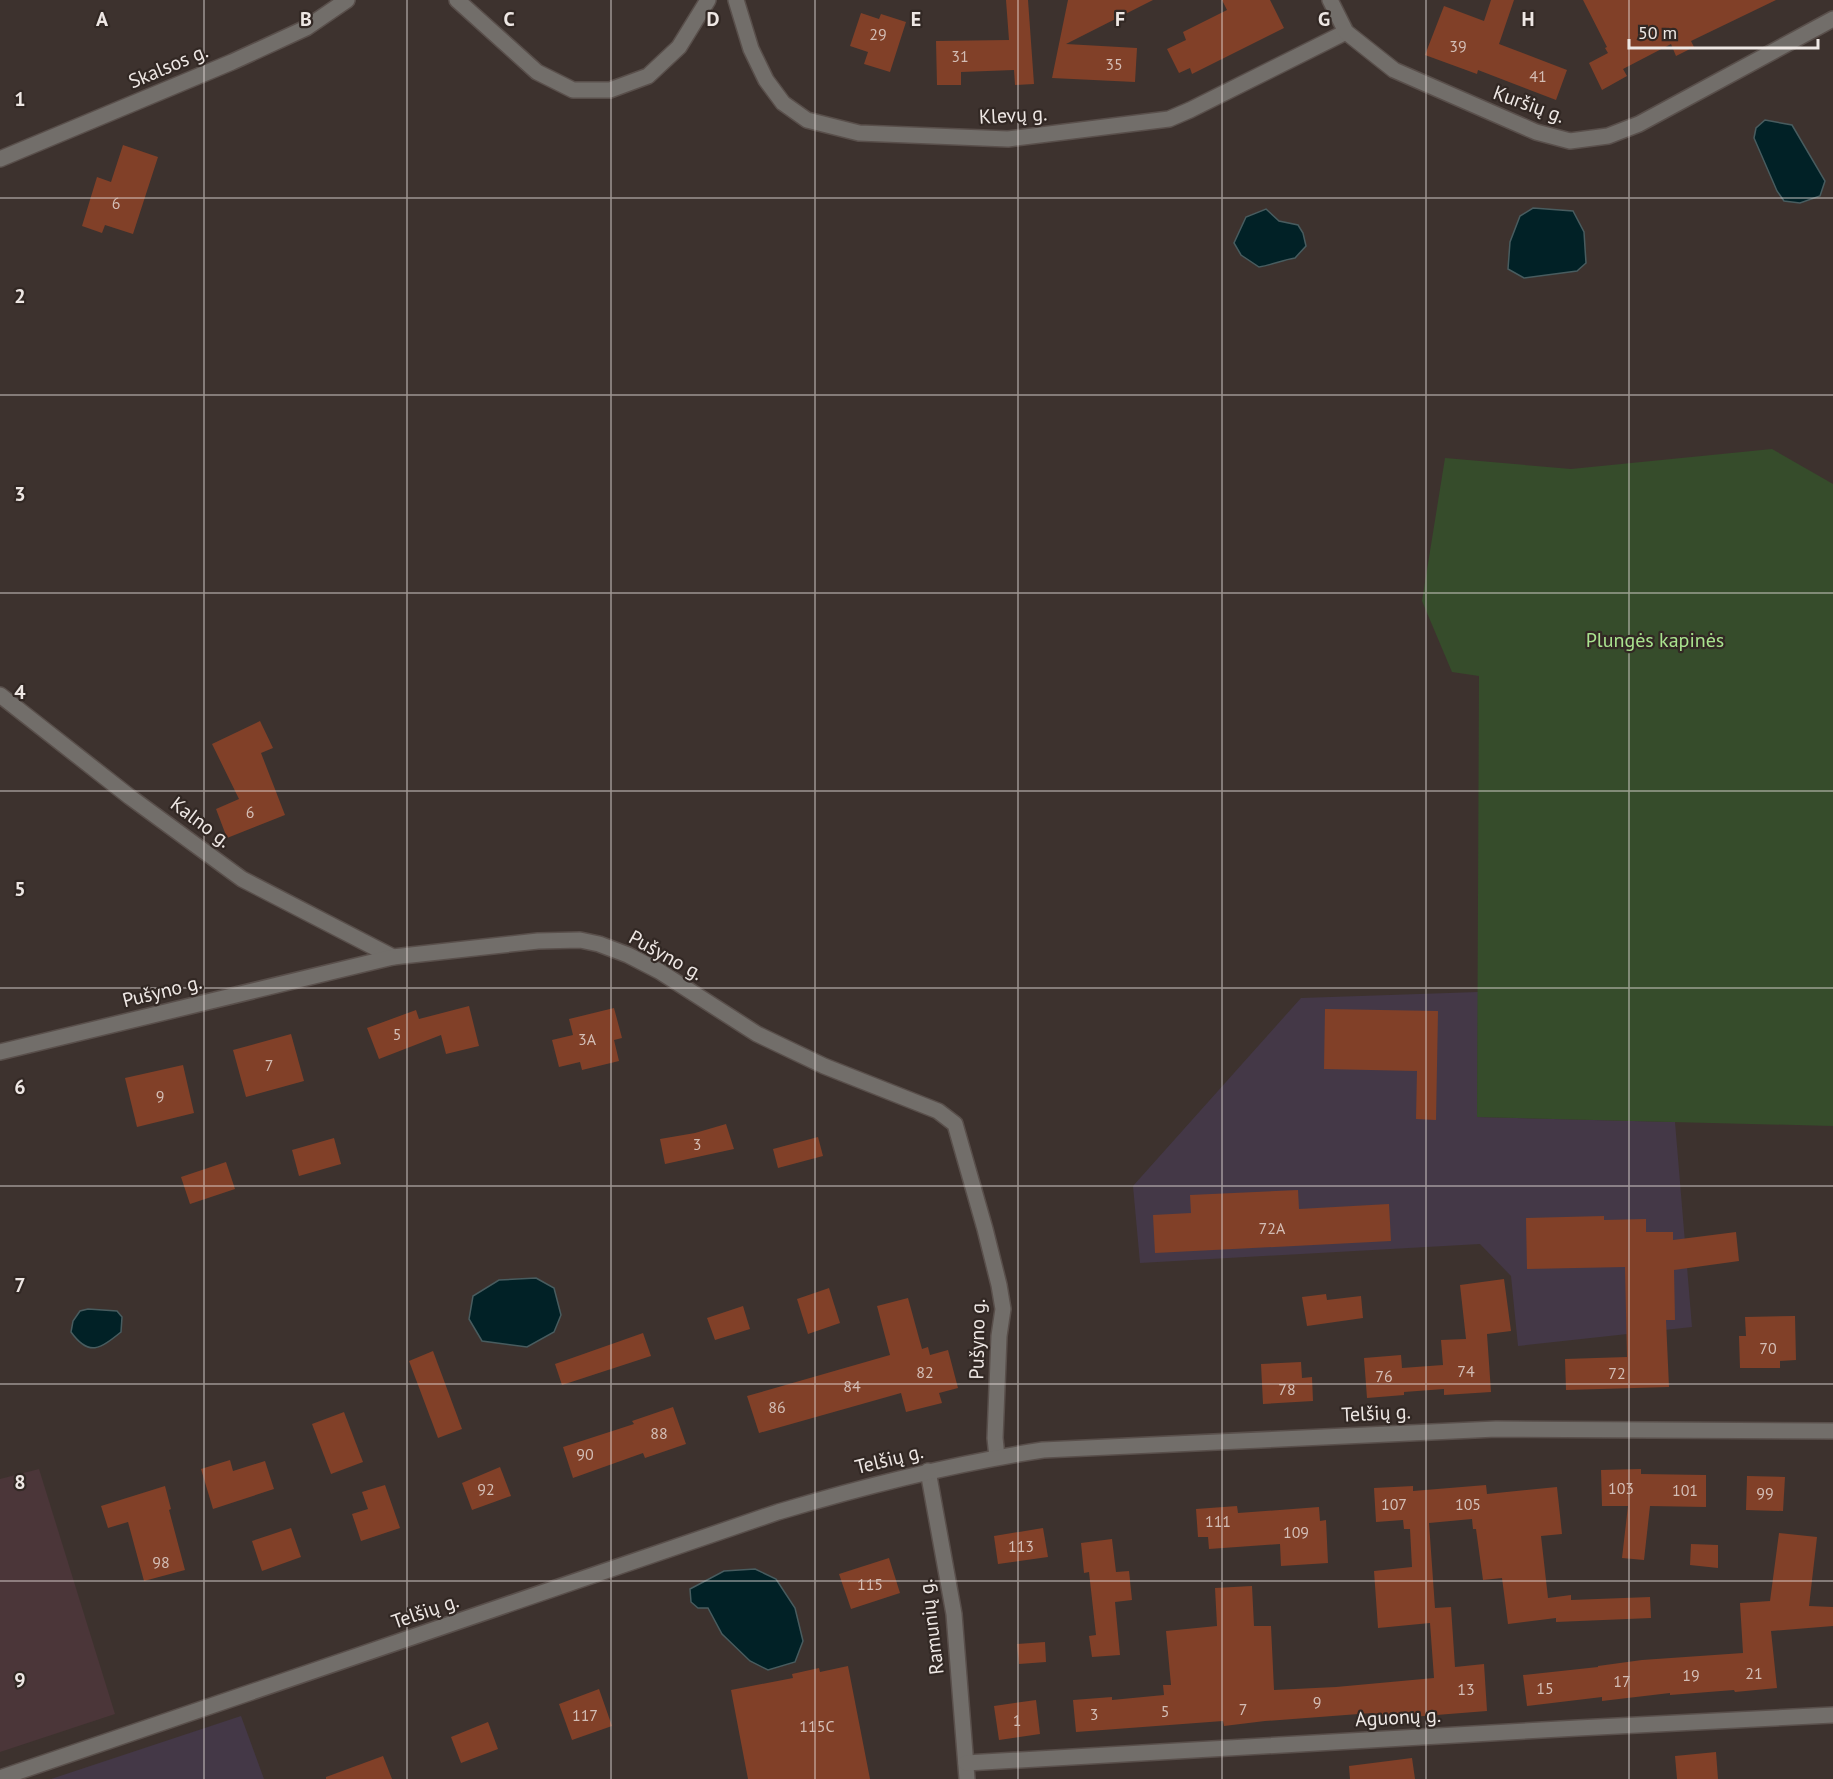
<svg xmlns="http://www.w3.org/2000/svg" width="1833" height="1779" font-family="'PT Sans',sans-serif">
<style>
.commercial{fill:#4b3639}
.industrial{fill:#443847}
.green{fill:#364c2b}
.water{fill:#012126;stroke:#485c5f;stroke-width:1.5}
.building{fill:#814028}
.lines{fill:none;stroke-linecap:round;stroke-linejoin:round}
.minor-casing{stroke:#594f4b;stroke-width:18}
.minor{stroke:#726e6a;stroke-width:15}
.grid{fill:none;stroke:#eee7e4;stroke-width:1.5;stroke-opacity:0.55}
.labels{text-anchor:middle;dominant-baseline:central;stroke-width:4.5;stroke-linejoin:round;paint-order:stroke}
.number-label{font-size:16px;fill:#d3bdb5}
.street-label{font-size:20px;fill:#eee7e4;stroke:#322824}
.park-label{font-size:20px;fill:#aae38f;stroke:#322824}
.grid-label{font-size:20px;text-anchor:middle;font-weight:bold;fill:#eee7e4;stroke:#322824;stroke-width:4.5;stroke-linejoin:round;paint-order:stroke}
</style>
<rect width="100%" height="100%" fill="#3d322e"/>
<path class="commercial" d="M39,1469L115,1714L0,1752V1479Z"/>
<g class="industrial">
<path d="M1478,992L1477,1117L1675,1122L1692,1327L1518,1346L1511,1276L1480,1244L1140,1263L1133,1186L1301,998Z"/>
<path d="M241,1716L264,1779H51Z"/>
</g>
<path class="green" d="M1772,449L1833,484V1126L1477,1117L1479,676L1452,672L1422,601L1445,458L1571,469Z"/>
<g class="water">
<path d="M1765,120L1792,125L1825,181L1820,196L1800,203L1784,201L1777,191L1754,138L1756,128Z"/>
<path d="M1533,208L1573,211L1584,232L1586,263L1577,271L1524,278L1508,269L1510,242L1520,216Z"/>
<path d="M1266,209L1279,221L1298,225L1303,233L1306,246L1295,258C1282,260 1272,265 1259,267L1241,255L1234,243L1246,217Z"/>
<path d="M536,1278L554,1288L561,1315L554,1332L527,1347L482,1341L469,1319L473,1296L499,1280Z"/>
<path d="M88,1309L117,1311L122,1317L121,1332C100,1349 89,1357 71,1332L73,1321L80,1311Z"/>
<path d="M755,1569L776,1579L795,1608L803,1641L795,1662L768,1670L750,1661L722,1634L708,1608H698L691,1602L690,1589L724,1571Z"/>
</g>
<g class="building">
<path d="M1006,0H1028L1034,84L1015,85L1014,70L961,72V85H937L936,41L1009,40Z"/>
<path d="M1068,0H1153L1066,44L1137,48L1135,82L1052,78Z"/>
<path d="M1222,0H1270L1284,28L1192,74L1190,68L1179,73L1167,49L1186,40L1183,32L1227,10Z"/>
<path d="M1491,0H1514L1499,44L1567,70L1556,100L1478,70L1477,74L1425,55L1444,6L1484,21Z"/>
<path d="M1583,0H1776L1691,41L1694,47L1676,56L1671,44L1623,69L1627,76L1602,90L1589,63L1608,53L1605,48L1607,47Z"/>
<path d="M861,13L879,19L881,14L906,22L890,72L864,64L868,52L850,46Z"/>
<path d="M123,145L158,157L133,234L105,225L102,233L82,226L97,177L111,182Z"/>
<path d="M260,721L273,748L261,753L285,815L227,838L216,809L239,799L212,744Z"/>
<path d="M469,1006L479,1046L446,1054L441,1035L379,1059L367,1028L416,1010L419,1019Z"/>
<path d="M614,1008L622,1038L614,1040L619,1061L582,1070L580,1062L559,1067L552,1040L573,1035L569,1019Z"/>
<path d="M1325,1009L1438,1011L1436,1120L1416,1119L1417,1071L1324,1069Z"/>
<path d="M291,1034L304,1081L246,1097L233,1050Z"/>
<path d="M183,1065L194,1113L137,1127L125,1078Z"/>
<path d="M726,1124L734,1149L665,1164L660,1139L695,1133Z"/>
<path d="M818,1137L823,1156L778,1168L773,1149Z"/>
<path d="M334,1138L341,1164L299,1176L292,1150Z"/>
<path d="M226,1162L235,1189L190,1204L181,1177Z"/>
<path d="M1298,1190L1299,1209L1389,1204L1391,1241L1155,1253L1153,1215L1191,1213L1190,1195Z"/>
<path d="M1604,1216V1220L1646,1219V1232H1673V1240L1736,1232L1739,1261L1674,1270L1675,1320H1666L1669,1387L1566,1390L1565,1359L1627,1357L1625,1267L1527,1269L1526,1218Z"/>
<path d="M1504,1279L1511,1331L1487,1334L1491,1392L1444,1395V1389L1404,1392V1395L1367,1398L1364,1358L1401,1355L1402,1368L1443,1365L1441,1340L1466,1339L1460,1285Z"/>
<path d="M829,1288L840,1323L808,1334L797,1299Z"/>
<path d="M1326,1294L1327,1300L1361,1296L1363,1318L1307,1326L1302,1297Z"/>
<path d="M908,1298L922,1349L928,1347L930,1355L948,1350L958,1388L939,1393L942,1403L906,1412L901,1393L759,1433L747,1396L890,1355L877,1306Z"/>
<path d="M743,1306L750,1329L715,1340L707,1318Z"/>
<path d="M1795,1316L1796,1360L1780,1361V1368H1740L1739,1336H1746L1745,1317Z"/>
<path d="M643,1333L651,1356L562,1385L555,1364Z"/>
<path d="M433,1351L462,1429L438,1438L409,1361Z"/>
<path d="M1301,1362L1302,1378L1312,1377L1313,1401L1263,1404L1261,1364Z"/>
<path d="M673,1407L686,1444L645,1458L643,1453L573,1478L563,1447L634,1424L632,1421Z"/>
<path d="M344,1412L363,1462L331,1474L312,1424Z"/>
<path d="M230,1460L233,1471L265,1461L274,1489L213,1509L201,1469Z"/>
<path d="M500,1467L511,1496L472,1510L462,1483Z"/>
<path d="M1641,1469V1474L1706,1475V1507L1650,1506L1644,1560L1622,1558L1628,1506H1602L1601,1470Z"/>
<path d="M1747,1476L1785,1477L1783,1511L1746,1510Z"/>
<path d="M385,1485L400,1528L361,1541L352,1514L368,1509L362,1492Z"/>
<path d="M1486,1485L1487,1494L1557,1487L1562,1534L1541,1536L1548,1598L1571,1595V1600L1650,1597L1651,1618L1556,1622V1618L1508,1624L1502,1578L1483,1580L1476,1529H1473L1472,1519L1429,1523L1435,1608L1451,1607L1455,1667L1484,1664L1487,1711L1373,1720L1372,1713L1265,1721L1224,1726L1223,1721L1076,1732L1073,1700L1112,1697V1700L1164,1695L1163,1685H1171L1166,1631L1217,1626L1215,1588L1252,1586L1254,1626H1271L1274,1690L1336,1687L1434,1678L1430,1623L1378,1628L1374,1571L1412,1567L1410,1529H1404L1403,1520L1376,1522L1374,1488L1413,1486V1491Z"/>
<path d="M165,1486L171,1509L169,1510L185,1570L144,1581L128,1522L108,1528L101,1506Z"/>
<path d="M1237,1506L1238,1513L1319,1507L1320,1521L1326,1520L1328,1563L1281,1566L1280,1544L1209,1549L1208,1537H1198L1196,1509Z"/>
<path d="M291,1528L301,1557L262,1571L252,1541Z"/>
<path d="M1043,1528L1048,1557L998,1564L994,1536Z"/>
<path d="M1779,1533L1817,1537L1809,1606L1833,1607V1626L1771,1631L1777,1688L1735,1692L1734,1690L1670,1695V1693L1602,1701V1697L1527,1706L1523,1675L1598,1667V1666L1642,1660L1743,1653L1740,1603L1770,1601Z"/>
<path d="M1112,1539L1116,1572L1129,1571L1132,1600L1115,1602L1120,1655L1092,1657L1089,1636L1096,1635L1089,1572L1084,1573L1081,1543Z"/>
<path d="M1691,1544L1718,1545V1568L1690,1565Z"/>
<path d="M889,1558L900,1593L851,1609L839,1574Z"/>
<path d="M1045,1642L1046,1662L1019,1664L1017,1644Z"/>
<path d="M848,1666L870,1779H748L731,1690L793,1678L792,1674L819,1668L820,1672Z"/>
<path d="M599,1689L612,1726L572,1740L559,1704Z"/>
<path d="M1036,1700L1040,1734L999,1740L994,1706Z"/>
<path d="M488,1722L498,1749L461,1763L451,1737Z"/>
<path d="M1716,1752L1718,1779H1677L1675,1756Z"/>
<path d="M383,1756L392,1779H326V1777Z"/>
<path d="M1412,1758L1415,1779H1350L1349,1766Z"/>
</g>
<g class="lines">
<g class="minor-casing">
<g id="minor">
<path d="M457,0L537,72L573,90H610L648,76L679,47L708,0"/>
<path d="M736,0L751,49L766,80L783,103L807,120L859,133L1008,139L1169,119L1190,110L1346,32"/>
<path d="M1330,0L1346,32L1394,70L1536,132L1570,141L1608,136L1639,124L1833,19"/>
<path d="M0,159L232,62L306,28L347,0"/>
<path d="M0,695L130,797L242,879L393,957"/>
<path d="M0,1052L393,957L538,941L580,940L599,944L628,955L659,971L757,1034L824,1066L938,1111L955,1124L985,1229L999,1285L1003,1309L999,1336L995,1438L997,1457"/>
<path d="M928,1471L954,1614L967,1779"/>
<path d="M966,1763L1578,1728L1833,1715"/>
<path d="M0,1778L778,1512C868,1485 951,1464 1043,1450L1496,1429L1833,1431"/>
</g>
</g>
<use href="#minor" class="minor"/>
</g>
<path class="grid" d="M204,0V1779M407,0V1779M611,0V1779M815,0V1779M1018,0V1779M1222,0V1779M1426,0V1779M1629,0V1779M0,198H1833M0,395H1833M0,593H1833M0,791H1833M0,988H1833M0,1186H1833M0,1384H1833M0,1581H1833"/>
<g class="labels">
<g class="number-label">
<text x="878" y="34">29</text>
<text x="1458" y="46">39</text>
<text x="960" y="56">31</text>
<text x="1114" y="64">35</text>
<text x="1538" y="76">41</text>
<text x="116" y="203">6</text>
<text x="250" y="812">6</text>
<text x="397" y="1034">5</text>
<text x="587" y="1039">3A</text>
<text x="269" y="1065">7</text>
<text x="160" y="1096">9</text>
<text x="697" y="1144">3</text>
<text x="1272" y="1228">72A</text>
<text x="1768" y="1348">70</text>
<text x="1466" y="1371">74</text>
<text x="925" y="1372">82</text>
<text x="1617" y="1373">72</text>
<text x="1384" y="1376">76</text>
<text x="852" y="1386">84</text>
<text x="1287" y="1389">78</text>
<text x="777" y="1407">86</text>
<text x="659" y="1433">88</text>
<text x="585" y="1454">90</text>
<text x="1621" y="1488">103</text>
<text x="486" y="1489">92</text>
<text x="1685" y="1490">101</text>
<text x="1765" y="1493">99</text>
<text x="1394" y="1504">107</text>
<text x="1468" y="1504">105</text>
<text x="1218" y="1521">111</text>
<text x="1296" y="1532">109</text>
<text x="1021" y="1546">113</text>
<text x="161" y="1562">98</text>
<text x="870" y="1584">115</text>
<text x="1754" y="1673">21</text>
<text x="1691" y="1675">19</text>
<text x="1622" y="1681">17</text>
<text x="1545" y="1688">15</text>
<text x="1466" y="1689">13</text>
<text x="1317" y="1702">9</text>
<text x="1243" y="1709">7</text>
<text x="1165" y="1711">5</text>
<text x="1094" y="1714">3</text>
<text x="585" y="1715">117</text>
<text x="1017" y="1720">1</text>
<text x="817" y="1726">115C</text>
</g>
<g class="street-label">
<text transform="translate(168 66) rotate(-23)">Skalsos g.</text>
<text transform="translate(1529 104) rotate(20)">Kuršių g.</text>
<text transform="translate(1013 115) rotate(-3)">Klevų g.</text>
<text transform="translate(201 822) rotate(37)">Kalno g.</text>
<text transform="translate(666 955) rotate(29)">Pušyno g.</text>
<text transform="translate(162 991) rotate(-14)">Pušyno g.</text>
<text transform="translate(977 1339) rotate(-89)">Pušyno g.</text>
<text transform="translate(1376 1413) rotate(-3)">Telšių g.</text>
<text transform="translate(889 1459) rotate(-14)">Telšių g.</text>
<text transform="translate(425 1611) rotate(-19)">Telšių g.</text>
<text transform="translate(931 1627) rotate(-97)">Ramunių g.</text>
<text transform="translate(1398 1717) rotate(-3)">Aguonų g.</text>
</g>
<g class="park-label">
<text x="1655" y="640">Plungės kapinės</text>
</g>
</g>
<g class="grid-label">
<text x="102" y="26">A</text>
<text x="306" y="26">B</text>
<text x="509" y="26">C</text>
<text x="713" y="26">D</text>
<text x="916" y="26">E</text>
<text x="1120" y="26">F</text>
<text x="1324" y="26">G</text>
<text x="1528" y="26">H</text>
<text x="20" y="106">1</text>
<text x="20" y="303">2</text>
<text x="20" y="501">3</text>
<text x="20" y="699">4</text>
<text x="20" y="896">5</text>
<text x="20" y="1094">6</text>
<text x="20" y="1292">7</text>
<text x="20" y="1489">8</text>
<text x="20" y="1687">9</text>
</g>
<path d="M1629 39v9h189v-9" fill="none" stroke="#eee7e4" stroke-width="3"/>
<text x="1638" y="39" font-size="18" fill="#eee7e4" stroke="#322824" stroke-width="4.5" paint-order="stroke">50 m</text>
</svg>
